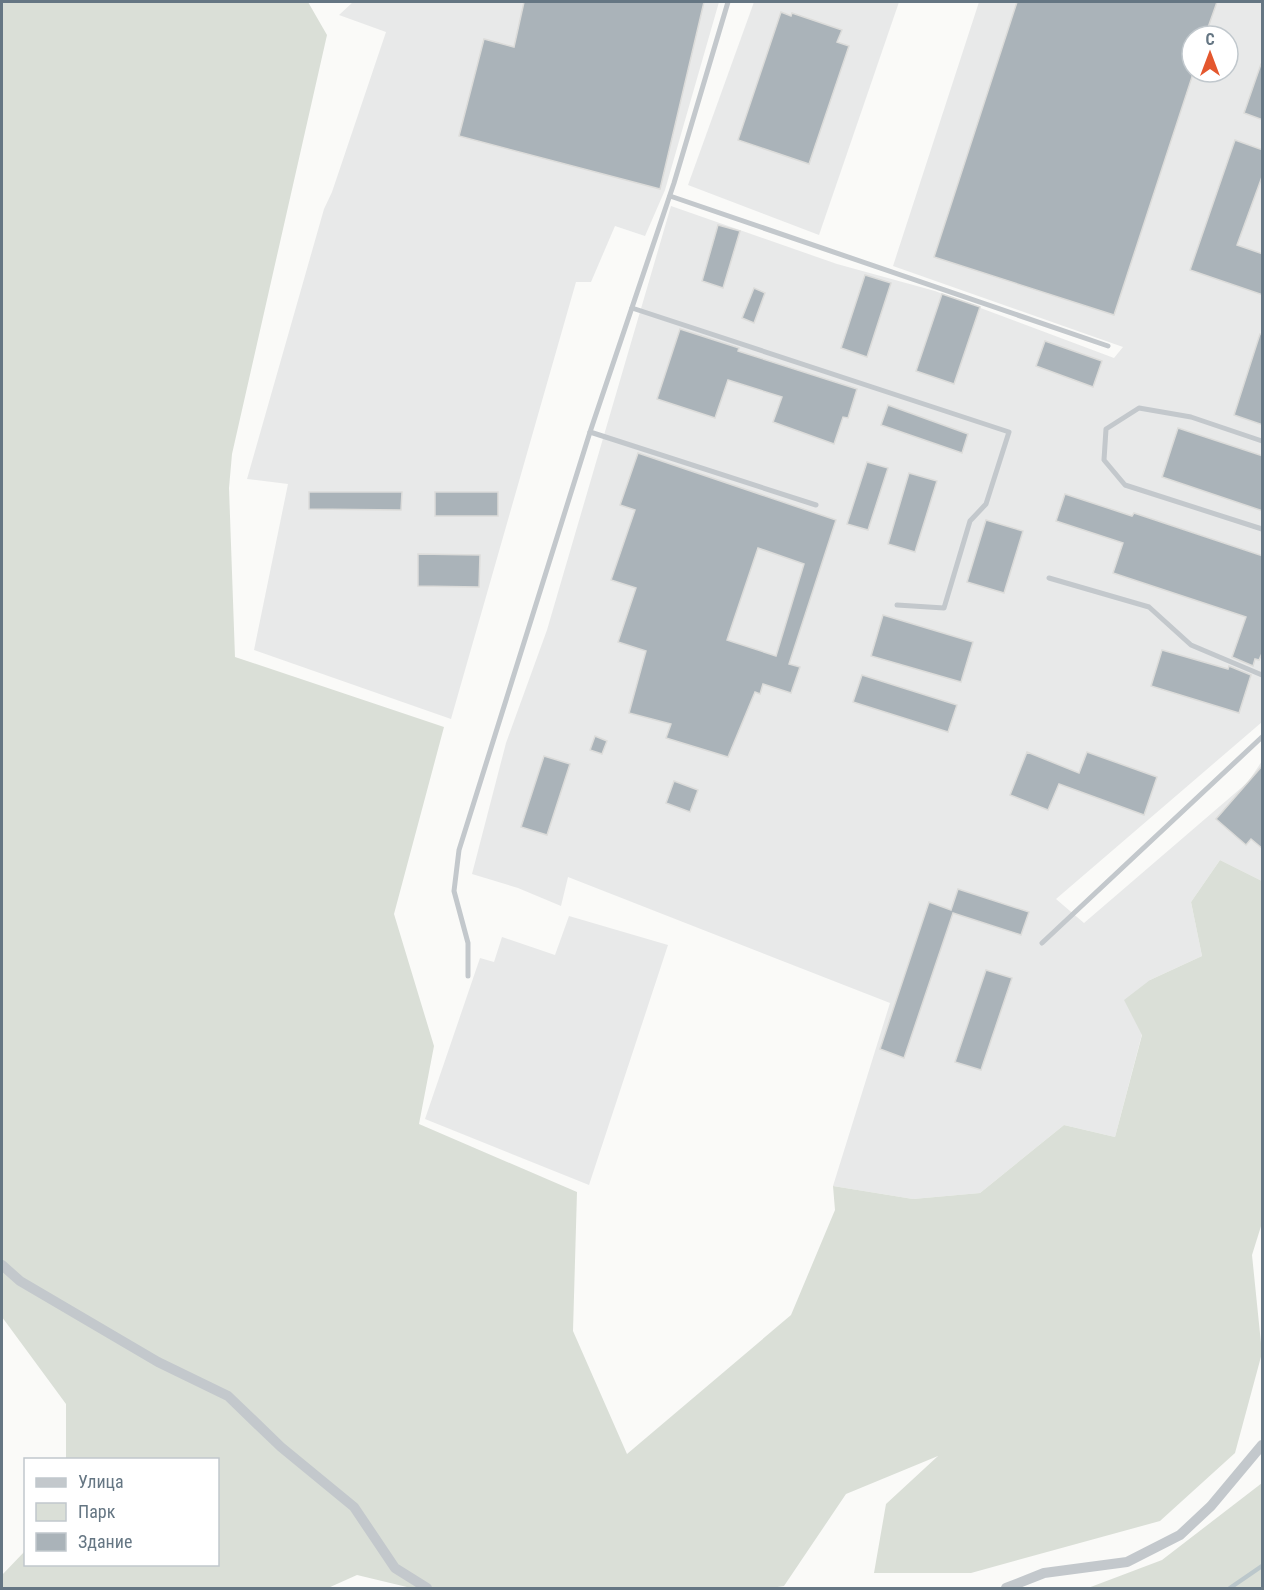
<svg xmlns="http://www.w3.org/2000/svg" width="1264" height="1590" font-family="'Roboto Condensed',sans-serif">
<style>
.built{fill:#e8e9e9;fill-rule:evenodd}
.green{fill:#dadfd7}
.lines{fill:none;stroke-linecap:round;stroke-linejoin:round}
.stream{stroke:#bbc7cb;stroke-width:4.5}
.building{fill:#aab3b9;stroke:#dcdcda;stroke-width:1.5;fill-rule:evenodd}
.service{stroke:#c3c8cc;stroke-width:5}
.minor{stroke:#c3c8cc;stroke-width:10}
</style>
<rect width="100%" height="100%" fill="#fafaf8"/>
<g class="built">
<path d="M353,2H719L665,190L645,236L615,226L591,282H576L451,719L254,650L288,484L247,479L324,209L332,192L386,32L339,15Z"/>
<path d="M754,2H899L819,235L688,185Z"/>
<path d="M979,2H1262V722L1056,899L1084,923L1248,782L1262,761V881L1220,860L1191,902L1202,956L1150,980L1142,1034L1115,1137L1064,1125L980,1193L913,1199L833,1186L890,1003L568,877L561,906L518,888L472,874L506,743L547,630L671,206L837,264L935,291L1114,358L1123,347L893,266ZM1192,36H1228V72H1192Z"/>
<path d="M569,916L668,945L589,1185L425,1119L480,958L494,962L502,937L555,955Z"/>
</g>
<g class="green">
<path d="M2,2H308L327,35L232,454L229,488L235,657L444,727L394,914L434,1046L419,1124L577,1192L573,1331L627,1454L791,1315L835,1210L833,1186L913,1199L980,1193L1064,1125L1115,1137L1142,1035L1124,1000L1150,980L1202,956L1191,902L1220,860L1262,881V1223L1252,1255L1262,1353L1235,1453L1160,1521L971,1573H874L886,1504L938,1456L846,1494L784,1586L771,1588H411L357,1575L328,1588H2V1575L25,1551L26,1564H218V1460L66,1459V1404L2,1317Z"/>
<path d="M1262,1483V1588H1088L1162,1560Z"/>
</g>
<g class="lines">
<path class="stream" d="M1230,1588L1262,1566"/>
</g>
<g class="building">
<path d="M524,2H704L660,189L459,136L484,39L514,47Z"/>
<path d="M1017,2H1217L1205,36H1192V77L1114,315L934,257Z"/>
<path d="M781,12L791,16L792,13L842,30L837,42L849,46L809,164L738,140Z"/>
<path d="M1261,64H1263V120L1244,113Z"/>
<path d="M1235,140L1263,150V174L1237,245L1263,254V295L1190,270Z"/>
<path d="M718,225L740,231L723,288L702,281Z"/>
<path d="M865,275L891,283L867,357L841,348Z"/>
<path d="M754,288L765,293L754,323L742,318Z"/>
<path d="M942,294L980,307L954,384L916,371Z"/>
<path d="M680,329L739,348L738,351L857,389L848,418L843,417L834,444L773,422L782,397L728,380L715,418L657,399Z"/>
<path d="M1260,334H1263V425L1234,415Z"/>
<path d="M1045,341L1102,361L1093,387L1036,366Z"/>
<path d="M888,405L968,434L962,453L881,425Z"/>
<path d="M1178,428L1263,456V511L1162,477Z"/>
<path d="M638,453L836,520L789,664L800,667L791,693L763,684L760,694L755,692L728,757L666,738L671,724L629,713L646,651L618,642L636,588L611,580L635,510L620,505ZM758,548L804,564L776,656L727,640Z"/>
<path d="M867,462L888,468L868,530L847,524Z"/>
<path d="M909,473L937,481L915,552L888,544Z"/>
<path d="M309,492H402L401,510L309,509Z"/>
<rect x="435" y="492" width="63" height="24"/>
<path d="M1065,494L1132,516L1134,513L1263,556V651L1259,660L1255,659L1253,666L1232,657L1246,617L1113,573L1123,543L1056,521Z"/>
<path d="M986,520L1023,531L1004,593L967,582Z"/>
<path d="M418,554L480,555L479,587L418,586Z"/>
<path d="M883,615L973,642L961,682L871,656Z"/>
<path d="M1162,650L1228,669L1229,666L1251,675L1239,713L1151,686Z"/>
<path d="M862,675L957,705L948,732L853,702Z"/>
<path d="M595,736L607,741L602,754L590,750Z"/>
<path d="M1027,752L1079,773L1087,752L1157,777L1144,815L1059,784L1048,810L1010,795Z"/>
<path d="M544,756L570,764L547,835L521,827Z"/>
<path d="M1263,765V849L1251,839L1246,845L1216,819Z"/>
<path d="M674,781L698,790L690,812L666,803Z"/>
<path d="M958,889L1029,912L1021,935L953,913L904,1058L880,1049L929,902L951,910Z"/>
<path d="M986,970L1012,978L981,1070L955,1062Z"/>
</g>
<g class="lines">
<g class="service">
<path d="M670,196L1108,346"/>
<path d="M632,308L1009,432L986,504L970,521L944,608L897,605"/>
<path d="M590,432L816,505"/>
<path d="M1262,441L1191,417L1139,408L1106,429L1104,460L1125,485L1262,529"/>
<path d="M1049,578L1149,607L1191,645L1262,675"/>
<path d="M1042,943L1262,737"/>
<path d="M468,976V943L454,891L459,850L590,432L674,183L728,2"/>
</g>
<g class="minor">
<path d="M2,1265L20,1281L158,1362L228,1396L281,1447L354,1507L395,1568L427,1588"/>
<path d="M1006,1588L1044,1573L1127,1562L1180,1535L1211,1506L1262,1445"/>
</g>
</g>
<rect width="1264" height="1590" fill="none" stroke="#657683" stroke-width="6"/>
<rect x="24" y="1458" width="195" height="108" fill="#ffffff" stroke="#c1c8cd" stroke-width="1.5"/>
<rect x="36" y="1478" width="30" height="9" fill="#c3c8cc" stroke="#c1c8cd" stroke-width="1.5"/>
<text x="78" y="1488" font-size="18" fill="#657683">Улица</text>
<rect x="36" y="1503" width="30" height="18" fill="#dadfd7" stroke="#c1c8cd" stroke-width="1.5"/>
<text x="78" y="1518" font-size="18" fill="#657683">Парк</text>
<rect x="36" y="1533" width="30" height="18" fill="#aab3b9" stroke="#c1c8cd" stroke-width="1.5"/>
<text x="78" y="1548" font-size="18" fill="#657683">Здание</text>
<g transform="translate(1210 54)"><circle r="28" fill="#ffffff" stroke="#c1c8cd" stroke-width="1.5"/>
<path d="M0-4.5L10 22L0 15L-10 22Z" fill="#e4572e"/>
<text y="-9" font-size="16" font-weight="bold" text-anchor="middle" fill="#657683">С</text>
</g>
</svg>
